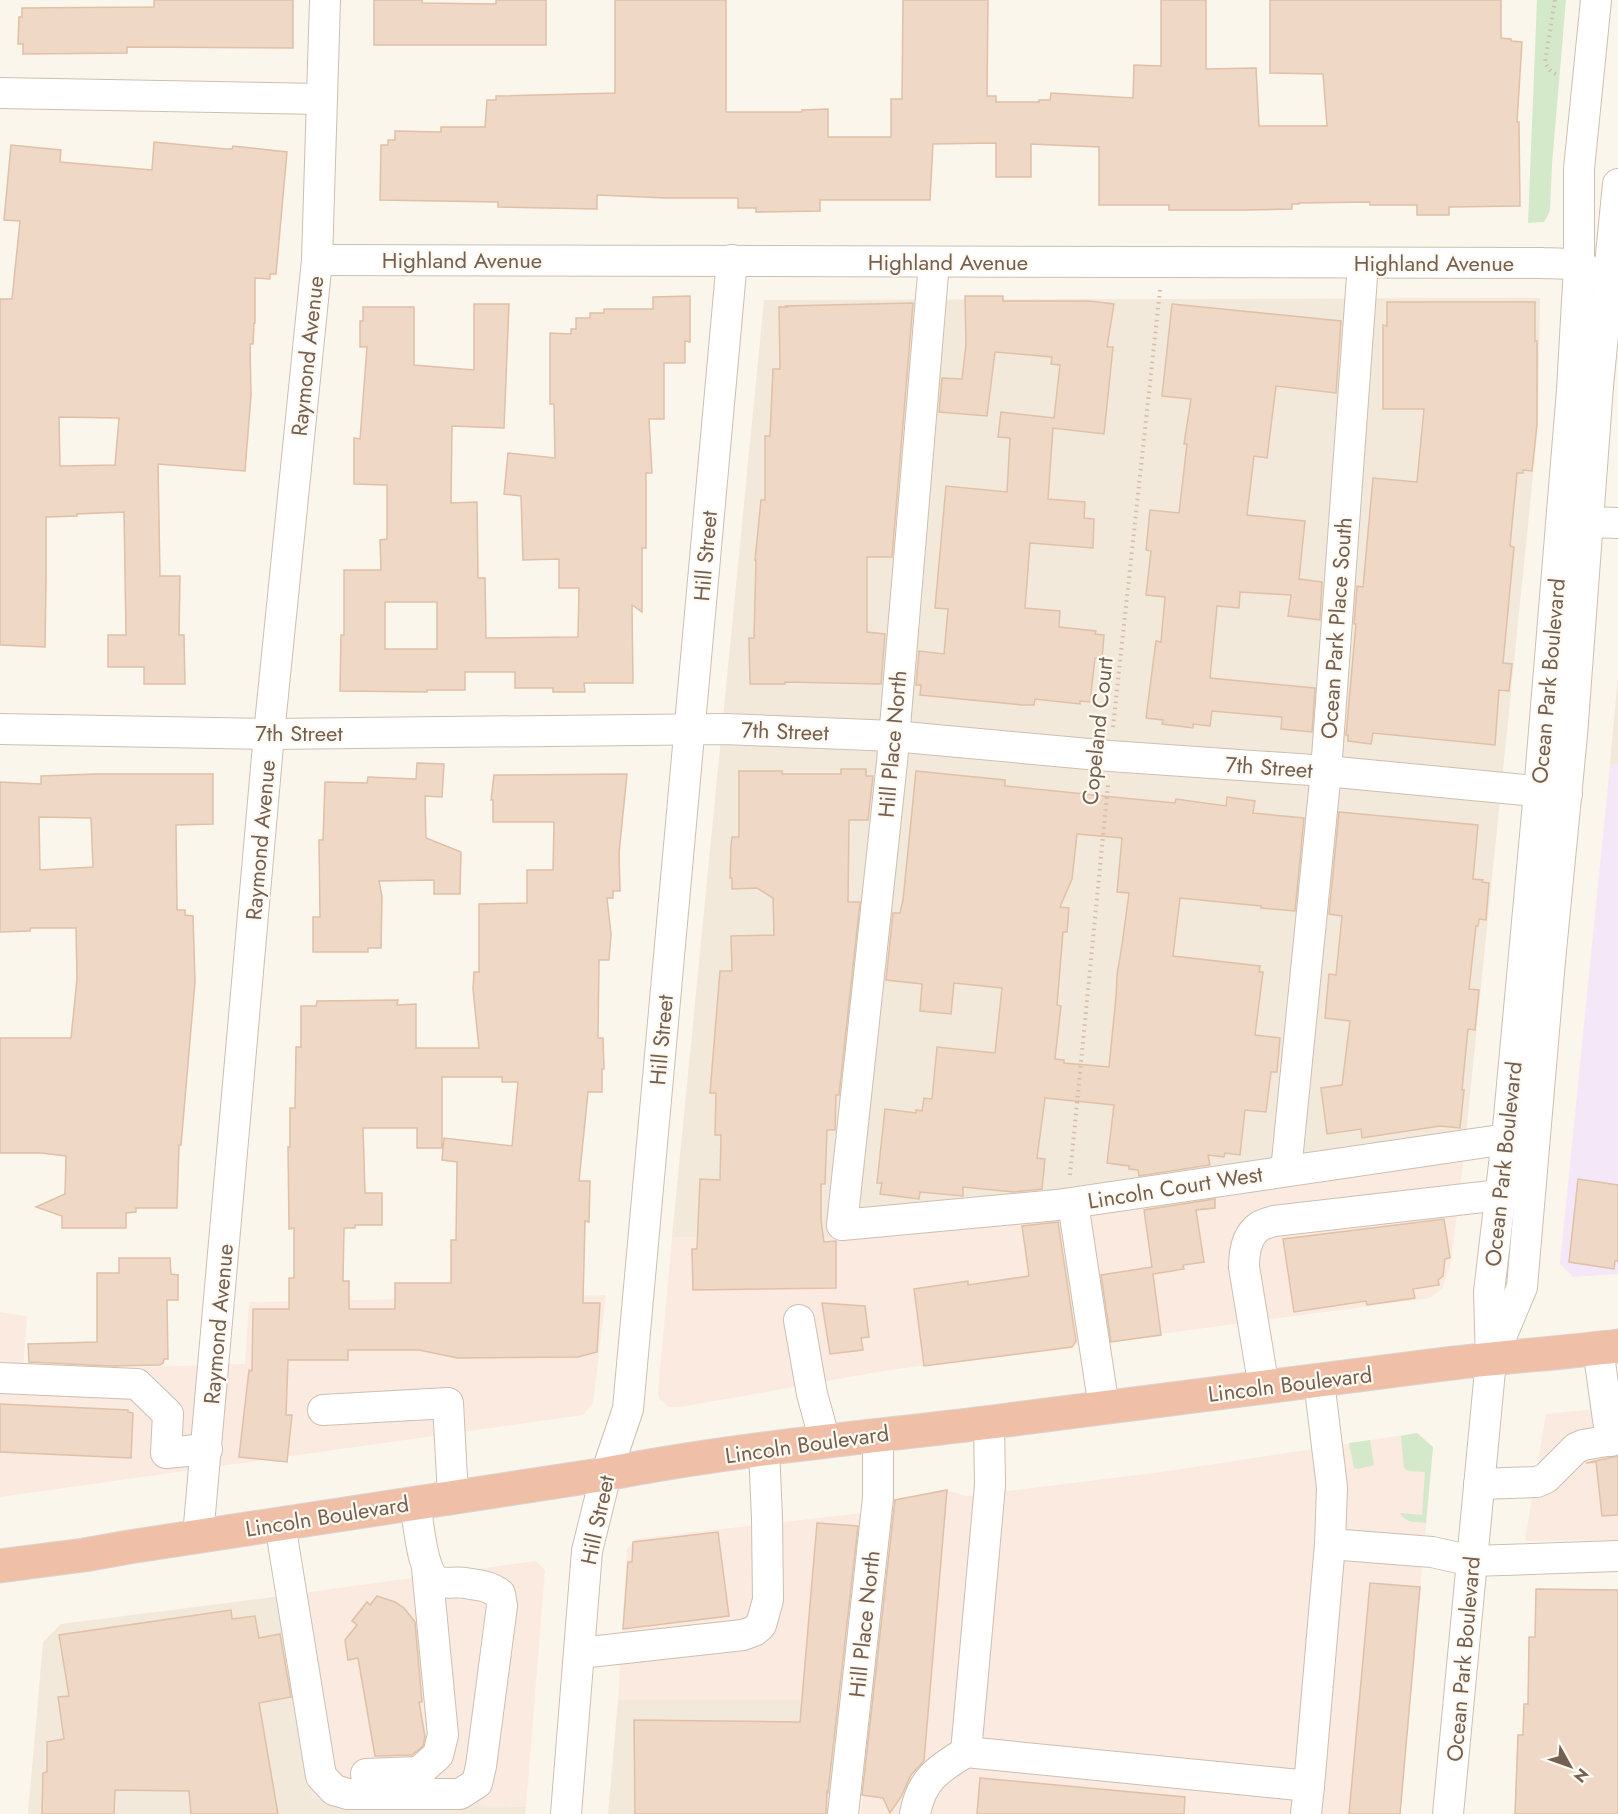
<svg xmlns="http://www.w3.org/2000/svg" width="1618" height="1814" font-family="Jost,sans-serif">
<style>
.residential{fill:#f2e9da}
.commercial{fill:#faeae0}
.education{fill:#f3e7f8}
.green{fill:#d4e8ca}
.building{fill:#efd8c5;stroke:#e0c0a6;stroke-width:1.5;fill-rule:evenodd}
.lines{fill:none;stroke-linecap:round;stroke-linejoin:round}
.minor-casing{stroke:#cdbfb1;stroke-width:32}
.highway-casing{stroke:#dbd5d2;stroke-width:35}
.path{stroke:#d4bca7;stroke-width:4;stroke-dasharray:1.5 4.5;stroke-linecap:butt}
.minor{stroke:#fff;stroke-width:30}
.highway{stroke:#f0bfa7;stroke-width:33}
.labels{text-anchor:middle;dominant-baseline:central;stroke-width:4.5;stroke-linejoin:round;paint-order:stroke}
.street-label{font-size:22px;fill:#755f50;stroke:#fefaf2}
</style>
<rect width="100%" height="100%" fill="#fbf6eb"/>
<g class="residential">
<path d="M1540,298L1538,426L1464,1154L873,1237H672L764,300Z"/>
<path d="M1618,675V764L1610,765Z"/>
<path d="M281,1596L313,1798L526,1807L525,1814H28L43,1642L61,1624Z"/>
<path d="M618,1700H843L833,1814H608Z"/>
</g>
<g class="commercial">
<path d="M1464,1154L1451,1264L1442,1289L1430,1298L883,1371L681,1407H669L659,1399L658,1392L672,1237H873Z"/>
<path d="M606,1295L593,1403L583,1415L0,1497V1312L27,1316L23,1371L245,1364L249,1302Z"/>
<path d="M1618,1407V1540L1525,1541L1546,1414Z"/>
<path d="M1417,1433L1433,1447L1400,1814H861L888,1510L890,1501L947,1490L966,1496L1162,1472Z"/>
<path d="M863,1513L843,1700H618L627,1550L635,1539Z"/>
<path d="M536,1561L545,1570L526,1807L312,1798L281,1596Z"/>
</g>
<path class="education" d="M1618,764V1274L1573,1277L1560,1264L1610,765Z"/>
<g class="green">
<path d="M1537,0H1566L1552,164L1550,211L1544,222L1528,223Z"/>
<path d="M1417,1433L1433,1447L1426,1523C1416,1522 1405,1523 1400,1513L1422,1515L1425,1472L1408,1471L1404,1468L1401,1436Z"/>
<path d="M1370,1440L1374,1465L1358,1469L1354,1468L1349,1443Z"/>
</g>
<g class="building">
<path d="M154,0H293V48L127,47V53L23,54V44H18L19,17H22V8L154,7Z"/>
<path d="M374,0H422V3L496,4V0H546V45H374Z"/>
<path d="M615,0H726V112H802V110L828,109V137H891V99H902L903,0H988L987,96H996V102H1039V100H1050L1051,93L1133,98L1134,65L1161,66V0H1206V69L1256,68L1259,126H1327L1323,74L1270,73V0H1501V38L1511,39V41L1522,42L1517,122H1519L1520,206L1449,207V215H1417V205H1370V202L1299,203V204H1292V209L1245,210H1169V205H1099V147L1031,144V177H996V143L933,144L930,200H820V211L756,212V208H738V198H666L597,195V209L498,207V202L380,200L381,145H388V140H395V131L441,132V127H485L487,100H496V96L615,93Z"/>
<path d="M154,142L226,149H232L233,146L287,152L276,274H270V279L255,278V323H254L253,344H250L251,395L245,471L158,464L160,576H180L179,635H184L185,684H144V667H108V635H126L124,512L77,514V516L46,517V582L45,647L0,645V299H12L20,221L4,220L11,145L61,150L60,162L152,170ZM59,417L119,418L115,465L60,466Z"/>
<path d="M690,296V342L685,341V363H664V419H649L652,473H646V548H642V612L632,605L633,683H584L585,692H553V688H515V672H465V690H427V692L340,691L341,635H344V570H381L380,540L387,539V485L354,484V438L360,439L367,347H360V321H363V307H414V365L474,370V304H509L504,428L452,426L451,503L477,502L478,578H485L486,638L578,637L579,588H559V559L523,560L521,496L504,494L508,453L555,458L554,404H550V333L571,334V329H576V318H590V313H604V309H653V297ZM385,602H437V649H385Z"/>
<path d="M965,296H1003V301H1089L1114,304L1107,347H1113L1104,434L1053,428L1048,499L1085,502L1084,518L1094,519L1093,548L1030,543L1025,608L1060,611L1059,627L1096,631L1095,634L1104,635L1102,659L1095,658L1090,702L1080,701V704L1035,699L1034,705H1022L920,695L921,685H916L919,651L944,654L948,609L935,608L946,486L1007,492L1010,438L998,437L1001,412L1054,418L1060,365L1051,364L1052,357L995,352L987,416L939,412L942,378L962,379L966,344Z"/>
<path d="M1387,302H1535V341H1537V424L1532,471L1523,470V473H1517L1510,546L1514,547L1503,663L1512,664L1509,691L1499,690L1495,745L1373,733L1371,744L1348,741V735H1346L1356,624H1354L1357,586L1363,587L1373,478L1417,482L1424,409H1383V325L1387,326Z"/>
<path d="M913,303L892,557H867V632L885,634L881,684L785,682V684H750L749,638H754L756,560H755L761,500H765V436H770L773,369H780L779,307H787L786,306Z"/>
<path d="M1172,304L1341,321L1336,393L1276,386L1267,458L1254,456L1247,515L1305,521L1299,579L1322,582L1320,620L1288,616L1291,595L1240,592L1239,608L1217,606L1210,678L1315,688L1312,732L1281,729L1282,717L1212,711L1210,726L1193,724V728L1162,724L1163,720L1146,718L1156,641L1161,642L1165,597L1146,595L1151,551L1146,550L1150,510L1179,513L1187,444H1184L1191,399L1162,396Z"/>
<path d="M417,763L444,764L442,797L425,796L426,838L461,852L460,894H434V880L379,881L382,897L381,948H368V952H313V917H320L319,840H323L325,782L367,783L368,777L416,779Z"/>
<path d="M841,769H866V776H873L868,820H849L848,902H860L839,1095H836L835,1130H827L825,1184H821V1220L824,1242L836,1241V1288L693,1290L692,1249H697L700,1179L720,1180L721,1135H715L716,1093H710L720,971H732L731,936L774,935L773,898L757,888L732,889V878H730L731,846L732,837H739V771H782V774H841Z"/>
<path d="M916,771L1005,780V786L1133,799L1175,803L1176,799L1226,806L1227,797L1255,801L1253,813L1304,818L1295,911L1261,908V906L1180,898L1173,956L1260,966L1259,972H1263L1255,1035L1280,1038L1277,1072H1271L1266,1112L1245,1110L1240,1155L1225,1153L1224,1157L1208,1155L1210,1165L1139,1176L1138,1170L1129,1169V1166L1107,1163L1114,1105L1045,1098L1037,1158L1045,1159L1042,1189L1014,1192L963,1187V1196L920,1192L919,1199L880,1194L882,1183H877L885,1109L916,1113V1110L922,1111L924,1098L932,1099L937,1047L995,1053L1002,988L954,983L951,1014L920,1011L922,984L886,980L893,913H900L903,900ZM1077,834L1122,838L1117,892L1129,893L1122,945L1117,975L1116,997L1109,1067L1064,1063V1060L1055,1059L1061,1006L1057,1005L1063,932H1067L1069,908L1060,907L1072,879Z"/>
<path d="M96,774H213V824L176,825L177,910H185V915L193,916L195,982L181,1145H179L177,1208H136V1212L126,1213V1228H62V1216L36,1207L65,1194L66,1156L41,1153H0V1038H71L77,979L76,928H30V931L0,932V782L41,784V776ZM39,817L91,818L93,867L40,870Z"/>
<path d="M627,774L619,853L620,891H613V898H607L611,934L609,960H599L598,1038H603L604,1069H602V1092H588L579,1181H590L589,1222L585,1221L583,1303H600L597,1352L578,1357L458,1358L419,1350H348V1360H288L286,1415H292L287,1462L239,1457L249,1370L252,1371L253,1309H289V1278H294V1228L289,1229L288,1147H290V1108H295L296,1047H301V1006H316L317,1001L398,1000L397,1005L416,1004V1048H479L473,989L474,972H479V904L527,903V870H553L554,822H493V800H491L494,775ZM442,1077H502V1082H518L512,1146L444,1138L442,1160L457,1162L456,1240H451V1283H395V1309H349V1281H343L344,1228H355V1225H382V1193H365L363,1128H417V1148H442Z"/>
<path d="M1339,812L1478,825L1473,879L1483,880L1482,882L1489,883L1486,920L1479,919L1478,926H1476L1469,989L1479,990L1475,1030L1468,1029L1462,1090H1464L1460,1128L1440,1126L1362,1138L1361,1129L1327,1134L1321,1088L1342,1085L1350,1021L1325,1018L1329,974L1336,975L1342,916L1329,914Z"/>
<path d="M1578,1179L1618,1185V1261H1615L1614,1269L1569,1262Z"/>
<path d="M1215,1199V1208L1196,1210L1204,1262L1183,1265L1184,1269L1153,1274L1161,1335L1111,1342L1101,1275L1152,1267L1144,1210Z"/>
<path d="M1444,1219L1450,1258L1445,1259L1443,1276L1438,1280L1439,1285L1413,1289L1415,1298L1367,1305L1366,1301L1294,1312L1283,1239Z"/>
<path d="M1058,1222L1076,1341L1072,1347L924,1366L914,1289L968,1281V1285L1029,1276L1022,1226Z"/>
<path d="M119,1258H170L171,1274L178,1275V1300H167L168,1359H164L163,1363L160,1365L110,1366L29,1362L28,1344L97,1342V1273H119Z"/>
<path d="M822,1303L865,1306L869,1337L861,1338L863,1350L830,1354Z"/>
<path d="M0,1404L128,1410V1412L133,1413L131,1458L0,1452Z"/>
<path d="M1618,1456V1515L1602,1516L1596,1462L1586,1463Z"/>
<path d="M947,1490L924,1761L911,1775L901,1797L890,1813L883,1798L862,1795L895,1500Z"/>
<path d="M817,1523L858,1526L828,1792L827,1791L826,1814H635L634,1720L800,1722Z"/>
<path d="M718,1532L729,1616L623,1629L628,1562H632L633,1542Z"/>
<path d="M1370,1583L1420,1587L1400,1814H1349Z"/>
<path d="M1536,1589L1618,1590V1814H1515L1518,1735H1523L1524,1704H1528L1529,1637H1535Z"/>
<path d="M377,1596L395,1602L404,1608L415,1622L422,1702H419L425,1737L423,1746L412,1755L375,1756L358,1658L348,1660L345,1640L357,1625L352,1621L367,1602L370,1605Z"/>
<path d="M231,1610L232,1619L255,1616L259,1638L280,1634L291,1697L259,1703L278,1814H191L189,1791L115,1790L114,1814H42L43,1773L47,1772V1742L64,1739L58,1697L69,1696L59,1635Z"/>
<path d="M980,1778L1185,1797L1184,1814H977Z"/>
</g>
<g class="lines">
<g class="minor-casing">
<g id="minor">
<path d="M0,93L322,99"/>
<path d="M317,260L1541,263C1558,264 1584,261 1595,277"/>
<path d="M934,262L892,762L842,1225L1057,1205L1507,1139"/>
<path d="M1594,327L1592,357L1598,386"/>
<path d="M1575,509L1578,519L1588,522L1618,523"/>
<path d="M0,729L269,734L725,729L893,736L1110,756L1326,771L1567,794"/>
<path d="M1286,1171L1326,771L1363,263"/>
<path d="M1073,1203L1104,1408"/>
<path d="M799,1320L812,1394L825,1441"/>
<path d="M1598,1348L1611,1441"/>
<path d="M1496,1349L1522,1287L1550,961L1572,735L1598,386L1618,184"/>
<path d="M0,1378L137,1384L168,1414L166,1453L207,1449"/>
<path d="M1319,1381L1332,1487L1330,1544L1432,1552L1472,1561L1618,1556"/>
<path d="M1264,1388L1244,1267C1244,1253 1246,1235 1260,1226C1264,1224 1270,1222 1274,1221L1500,1195"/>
<path d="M323,1410L448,1403L453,1496"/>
<path d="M989,1422L990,1485L966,1752L1309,1786L1330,1544"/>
<path d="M1479,1484L1537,1482L1546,1478L1576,1448L1583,1445L1618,1439"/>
<path d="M280,1524L321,1776L334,1790L348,1794H460L477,1783L481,1766L502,1606L500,1594C490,1586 478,1585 465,1583C456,1581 446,1585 437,1581C422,1574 418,1519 415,1502"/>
<path d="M198,1536L269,734L317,260L325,0"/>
<path d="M580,1653L743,1635L754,1631L761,1625L768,1600L767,1518L764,1450"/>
<path d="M366,1774L419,1772L438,1755L443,1735L427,1568"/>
<path d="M566,1814L587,1551L606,1474L628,1409L732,260"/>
<path d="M843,1814L878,1498V1434"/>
<path d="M915,1814C921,1780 938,1769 966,1752"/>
<path d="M1306,1814L1309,1786"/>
<path d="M1448,1814L1491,1360L1489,1292L1507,1139L1539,792L1572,390L1579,266V169L1596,0"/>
</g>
</g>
<g class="highway-casing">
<path id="highway" d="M0,1566L84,1555L129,1547L606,1474C733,1449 863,1438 992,1422C1143,1403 1294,1383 1445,1364C1502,1357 1560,1353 1618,1346"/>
</g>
<g class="path">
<path d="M1555,0L1545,62C1548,69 1551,73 1559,75"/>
<path d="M1113,727L1160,290"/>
<path d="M1070,1175L1108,785"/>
</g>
<use href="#minor" class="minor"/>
<use href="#highway" class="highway"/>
</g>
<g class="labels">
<g class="street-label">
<text x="462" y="260">Highland Avenue</text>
<text x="948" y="262">Highland Avenue</text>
<text x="1434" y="263">Highland Avenue</text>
<text transform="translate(307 356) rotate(-84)">Raymond Avenue</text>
<text transform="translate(705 556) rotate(-85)">Hill Street</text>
<text transform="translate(1336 628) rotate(-86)">Ocean Park Place South</text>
<text transform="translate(1548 681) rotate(-85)">Ocean Park Boulevard</text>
<text transform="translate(785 731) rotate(2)">7th Street</text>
<text transform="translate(1097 731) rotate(-84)">Copeland Court</text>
<text x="299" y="733">7th Street</text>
<text transform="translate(892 744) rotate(-85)">Hill Place North</text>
<text transform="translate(1269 767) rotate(4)">7th Street</text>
<text transform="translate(260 840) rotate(-85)">Raymond Avenue</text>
<text transform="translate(661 1040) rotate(-85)">Hill Street</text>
<text transform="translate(1503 1164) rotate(-84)">Ocean Park Boulevard</text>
<text transform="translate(1175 1187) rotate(-9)">Lincoln Court West</text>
<text transform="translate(218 1324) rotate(-85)">Raymond Avenue</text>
<text transform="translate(1290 1384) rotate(-7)">Lincoln Boulevard</text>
<text transform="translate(807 1444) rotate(-8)">Lincoln Boulevard</text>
<text transform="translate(327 1516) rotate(-9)">Lincoln Boulevard</text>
<text transform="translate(597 1520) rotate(-78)">Hill Street</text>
<text transform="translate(864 1624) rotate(-84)">Hill Place North</text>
<text transform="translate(1463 1659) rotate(-85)">Ocean Park Boulevard</text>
</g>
</g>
<g transform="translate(1570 1766) rotate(130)" stroke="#fefaf2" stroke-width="4.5" paint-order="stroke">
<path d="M0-4.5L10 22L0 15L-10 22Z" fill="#755f50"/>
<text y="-9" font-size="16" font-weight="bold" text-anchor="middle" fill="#755f50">N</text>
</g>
</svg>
